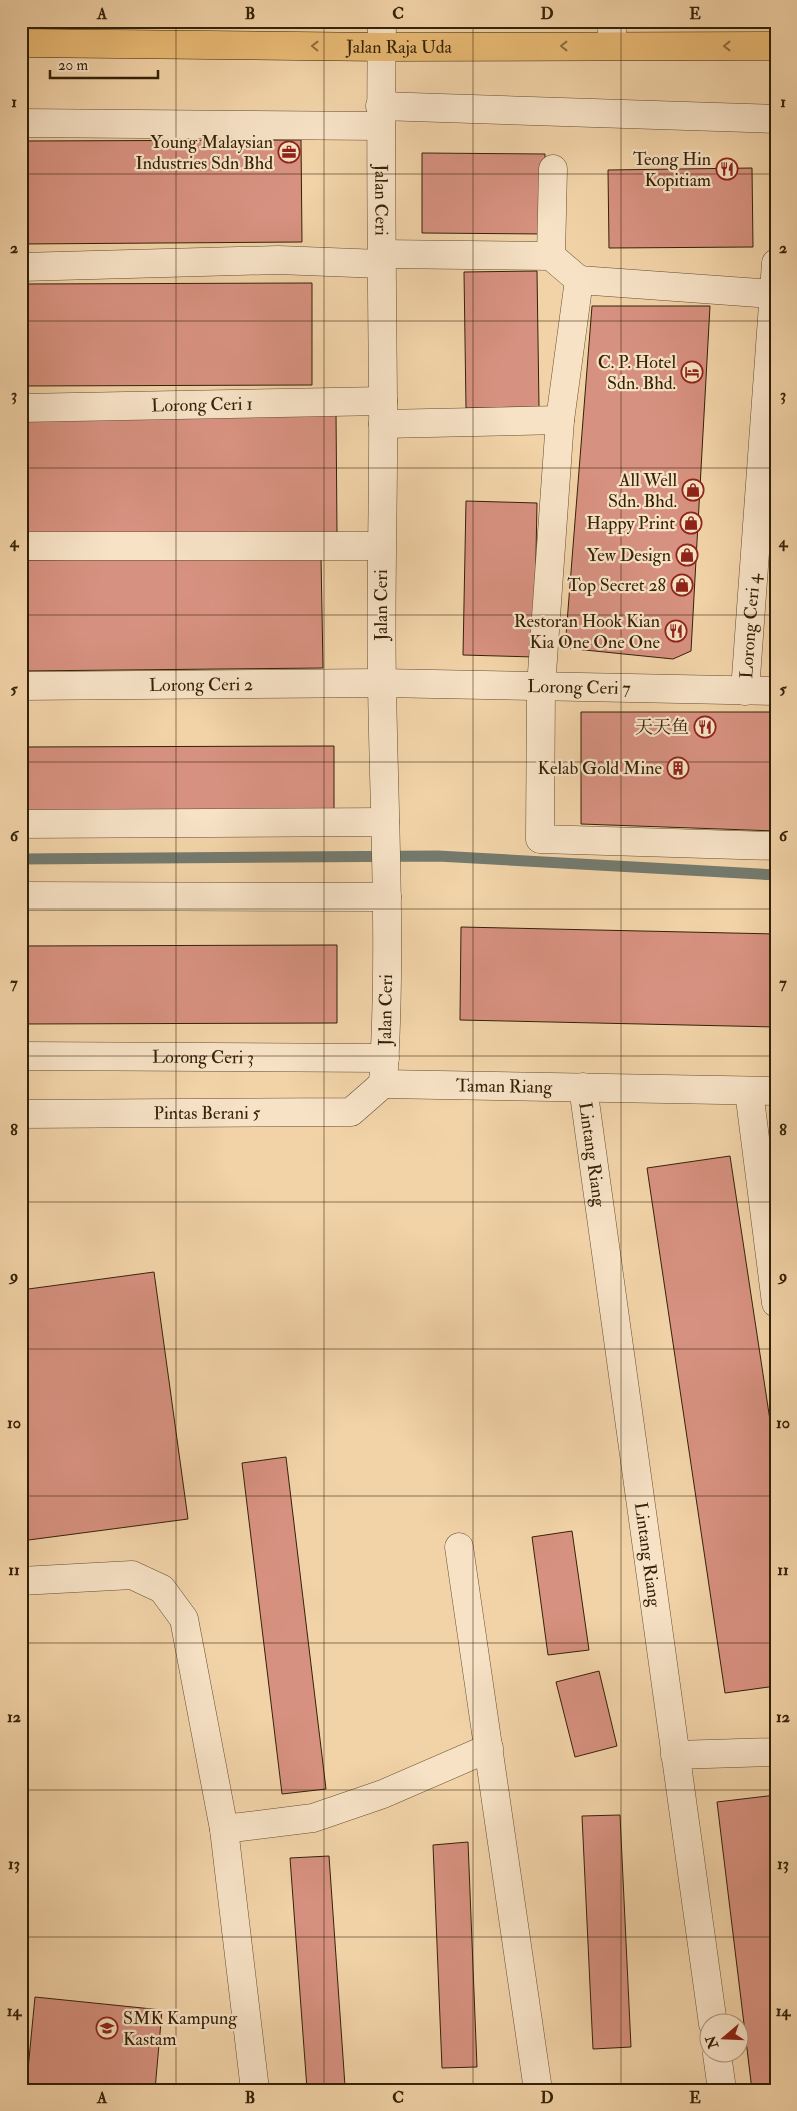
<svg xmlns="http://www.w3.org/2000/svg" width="797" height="2111" font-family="'IM FELL Double Pica','Noto Serif SC',serif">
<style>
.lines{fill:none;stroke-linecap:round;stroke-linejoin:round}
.stream{stroke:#747a6e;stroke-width:11}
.building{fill:#d79180;stroke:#342207}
.minor-casing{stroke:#644e2f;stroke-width:29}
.major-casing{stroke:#342207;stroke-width:29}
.minor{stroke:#f7e2c6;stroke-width:28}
.major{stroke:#e9ba74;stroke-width:28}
.oneway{stroke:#8e6e3e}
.grid{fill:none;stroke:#342207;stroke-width:1;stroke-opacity:0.55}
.labels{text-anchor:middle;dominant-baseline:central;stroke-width:4.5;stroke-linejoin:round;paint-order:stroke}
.street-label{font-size:18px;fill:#342207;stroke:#f7e2c6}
.poi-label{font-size:18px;fill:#342207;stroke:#f7e2c6;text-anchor:end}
.neatline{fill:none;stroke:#342207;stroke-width:2}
.grid-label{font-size:16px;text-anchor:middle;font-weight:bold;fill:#342207}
</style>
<rect width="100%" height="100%" fill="#f2d3a8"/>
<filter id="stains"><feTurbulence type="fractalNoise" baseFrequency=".004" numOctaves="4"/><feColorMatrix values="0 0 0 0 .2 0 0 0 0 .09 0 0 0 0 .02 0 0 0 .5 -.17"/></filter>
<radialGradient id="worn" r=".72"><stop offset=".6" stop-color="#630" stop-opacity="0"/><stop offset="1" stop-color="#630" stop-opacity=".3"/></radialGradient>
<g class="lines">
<path class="stream" d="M21,859L438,856L776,875"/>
</g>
<g class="building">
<path d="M301,140L302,242L21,244V141Z"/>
<path d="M422,153L545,154V234L422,233Z"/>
<path d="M752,168L753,247L609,248L608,170Z"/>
<path d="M537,271L539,407L466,408L464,272Z"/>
<path d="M312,283V385L21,386V284Z"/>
<path d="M592,306H710L691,651L673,659L565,648Z"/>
<path d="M336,411L337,534L21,538V414Z"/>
<path d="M466,501L537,503L534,657L463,655Z"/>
<path d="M321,557L323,668L21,671V560Z"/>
<path d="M581,712H776V831L581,824Z"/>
<path d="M334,746V810L21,811V747Z"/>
<path d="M461,927L776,934V1027L460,1020Z"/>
<path d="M337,945V1023L21,1024V946Z"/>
<path d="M730,1156L776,1460V1686L725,1693L647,1168Z"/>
<path d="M154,1272L188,1519L21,1541V1290Z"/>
<path d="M286,1457L326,1789L282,1794L242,1463Z"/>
<path d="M572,1531L589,1650L548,1655L532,1537Z"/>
<path d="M599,1671L617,1746L575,1757L556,1682Z"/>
<path d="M776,1795V2090H752L717,1802Z"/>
<path d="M620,1815L631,2047L593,2049L582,1816Z"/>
<path d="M468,1842L477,2067L442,2068L433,1845Z"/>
<path d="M329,1856L345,2086L307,2089L290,1858Z"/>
<path d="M35,1997L162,2010L155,2090H26Z"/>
</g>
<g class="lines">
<g class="minor-casing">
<g id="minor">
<path id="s1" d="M382,21C380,148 382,274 383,400C384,495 380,589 382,683C384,817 392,950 383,1084"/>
<path d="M612,21V45"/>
<path d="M380,106L776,119"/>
<path d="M21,123L380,126"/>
<path d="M553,169L551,256L579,280L560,420L541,687L540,839L776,846"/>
<path d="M381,254L551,256"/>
<path d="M21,267L278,260L381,264"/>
<path d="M579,280L773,294"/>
<path id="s2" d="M21,408L383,401"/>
<path d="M383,424L560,420"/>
<path d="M21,546H381"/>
<path id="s3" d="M21,686L382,683L776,691"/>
<path id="s4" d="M745,691L776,263"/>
<path d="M21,824L385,822"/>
<path d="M21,896L387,897"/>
<path id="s5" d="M21,1056L385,1058"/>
<path id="s6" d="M383,1084L776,1091"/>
<path id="s7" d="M583,1087L713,2024"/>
<path d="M749,1091L776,1303"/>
<path id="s8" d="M21,1114L351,1112L383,1084"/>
<path d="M459,1547L538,2090"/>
<path d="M21,1581L132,1575L162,1589L184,1619L224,1829L255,2090"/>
<path d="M675,1755L776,1752"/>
<path d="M224,1829L313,1818L383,1794L489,1748"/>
<path d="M717,2054L722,2090"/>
</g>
</g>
<g class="major-casing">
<g id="major">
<path id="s9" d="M21,43L381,47L776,46"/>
</g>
</g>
<use href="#minor" class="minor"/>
<use href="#major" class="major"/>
</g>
<defs><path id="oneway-chevron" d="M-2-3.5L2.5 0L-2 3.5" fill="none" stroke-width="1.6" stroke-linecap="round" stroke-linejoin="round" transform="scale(1.25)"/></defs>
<g class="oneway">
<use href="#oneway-chevron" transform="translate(315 46) rotate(-179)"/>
<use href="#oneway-chevron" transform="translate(564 46) rotate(180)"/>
<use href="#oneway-chevron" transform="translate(727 46) rotate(-180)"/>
</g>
<path class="grid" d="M176,21V2090M324,21V2090M473,21V2090M621,21V2090M21,174H776M21,321H776M21,468H776M21,615H776M21,762H776M21,909H776M21,1056H776M21,1202H776M21,1349H776M21,1496H776M21,1643H776M21,1790H776M21,1937H776"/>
<defs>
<g id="office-ring" transform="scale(1.125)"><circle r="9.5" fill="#f7e2c6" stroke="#8f2418" stroke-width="1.5"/><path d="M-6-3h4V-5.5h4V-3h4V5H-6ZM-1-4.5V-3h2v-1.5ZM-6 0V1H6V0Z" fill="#8f2418"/></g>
<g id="restaurant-ring" transform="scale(1.125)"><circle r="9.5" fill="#f7e2c6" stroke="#8f2418" stroke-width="1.5"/><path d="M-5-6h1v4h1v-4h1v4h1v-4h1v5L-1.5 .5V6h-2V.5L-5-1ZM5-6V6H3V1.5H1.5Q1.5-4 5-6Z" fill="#8f2418"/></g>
<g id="hotel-ring" transform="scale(1.125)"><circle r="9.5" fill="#f7e2c6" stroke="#8f2418" stroke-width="1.5"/><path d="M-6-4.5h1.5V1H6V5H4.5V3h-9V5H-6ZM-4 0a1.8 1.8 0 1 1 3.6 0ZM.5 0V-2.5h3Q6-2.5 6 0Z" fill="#8f2418"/></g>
<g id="shop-ring" transform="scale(1.125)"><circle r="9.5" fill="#f7e2c6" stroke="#8f2418" stroke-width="1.5"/><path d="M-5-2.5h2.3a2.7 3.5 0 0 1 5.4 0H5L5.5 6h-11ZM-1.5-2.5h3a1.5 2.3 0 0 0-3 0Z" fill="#8f2418"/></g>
<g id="building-ring" transform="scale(1.125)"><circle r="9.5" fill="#f7e2c6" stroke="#8f2418" stroke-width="1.5"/><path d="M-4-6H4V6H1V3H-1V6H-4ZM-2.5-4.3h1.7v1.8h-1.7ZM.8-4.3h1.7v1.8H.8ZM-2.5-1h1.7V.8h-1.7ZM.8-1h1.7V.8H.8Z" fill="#8f2418"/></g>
<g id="school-ring" transform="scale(1.125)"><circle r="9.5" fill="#f7e2c6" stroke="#8f2418" stroke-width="1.5"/><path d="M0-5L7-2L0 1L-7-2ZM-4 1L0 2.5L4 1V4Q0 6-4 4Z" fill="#8f2418"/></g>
</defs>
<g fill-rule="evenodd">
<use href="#office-ring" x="289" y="152"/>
<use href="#restaurant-ring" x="727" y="169"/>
<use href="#hotel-ring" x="692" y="372"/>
<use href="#shop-ring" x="693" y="490"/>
<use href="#shop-ring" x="691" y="523"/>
<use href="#shop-ring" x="687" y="555"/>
<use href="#shop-ring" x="682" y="585"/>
<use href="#restaurant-ring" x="676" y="631"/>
<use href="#restaurant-ring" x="705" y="727"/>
<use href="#building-ring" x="678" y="768"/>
<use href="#school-ring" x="107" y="2028"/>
</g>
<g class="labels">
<g class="street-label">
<text stroke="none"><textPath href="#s9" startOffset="378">Jalan Raja Uda</textPath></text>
<text stroke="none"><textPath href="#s1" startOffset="179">Jalan Ceri</textPath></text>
<text stroke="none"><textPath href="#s2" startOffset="181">Lorong Ceri 1</textPath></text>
<text transform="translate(381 605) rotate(-90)">Jalan Ceri</text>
<text stroke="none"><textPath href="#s4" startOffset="65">Lorong Ceri 4</textPath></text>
<text stroke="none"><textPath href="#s3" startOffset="180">Lorong Ceri 2</textPath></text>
<text stroke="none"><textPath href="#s3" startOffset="558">Lorong Ceri 7</textPath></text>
<text transform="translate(386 1010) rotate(-89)">Jalan Ceri</text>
<text stroke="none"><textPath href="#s5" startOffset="182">Lorong Ceri 3</textPath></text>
<text stroke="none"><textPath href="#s6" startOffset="121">Taman Riang</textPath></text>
<text stroke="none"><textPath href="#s8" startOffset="186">Pintas Berani 5</textPath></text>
<text stroke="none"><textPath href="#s7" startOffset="68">Lintang Riang</textPath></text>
<text stroke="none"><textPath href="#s7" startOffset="472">Lintang Riang</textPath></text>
</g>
<g class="poi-label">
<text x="273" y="142">Young Malaysian<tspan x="273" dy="21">Industries Sdn Bhd</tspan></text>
<text x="711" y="159">Teong Hin<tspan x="711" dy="21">Kopitiam</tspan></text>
<text x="676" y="362">C. P. Hotel<tspan x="676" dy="21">Sdn. Bhd.</tspan></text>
<text x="677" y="480">All Well<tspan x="677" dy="21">Sdn. Bhd.</tspan></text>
<text x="675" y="523">Happy Print</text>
<text x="671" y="555">Yew Design</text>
<text x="666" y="585">Top Secret 28</text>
<text x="660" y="621">Restoran Hook Kian<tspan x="660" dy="21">Kia One One One</tspan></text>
<text x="689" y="727">天天鱼</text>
<text x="662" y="768">Kelab Gold Mine</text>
<text x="123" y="2018" text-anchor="start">SMK Kampung<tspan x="123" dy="21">Kastam</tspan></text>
</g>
</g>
<rect width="797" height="2111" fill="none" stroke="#f2d3a8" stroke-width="55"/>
<g transform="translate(724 2038) rotate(251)"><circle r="24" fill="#f7e2c6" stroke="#a9957a"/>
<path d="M0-4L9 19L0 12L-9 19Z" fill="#8f2418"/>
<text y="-8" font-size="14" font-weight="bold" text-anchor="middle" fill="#342207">N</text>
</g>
<path d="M50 70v8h108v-8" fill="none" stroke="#342207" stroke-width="2.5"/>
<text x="58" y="70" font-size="15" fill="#342207" stroke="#f7e2c6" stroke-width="4" paint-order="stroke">20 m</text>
<rect x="28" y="28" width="742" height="2056" class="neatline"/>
<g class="grid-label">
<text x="102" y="19">A</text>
<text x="250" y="19">B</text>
<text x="398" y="19">C</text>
<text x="547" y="19">D</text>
<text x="695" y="19">E</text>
<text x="14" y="107">1</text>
<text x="783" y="107">1</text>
<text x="14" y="253">2</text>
<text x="783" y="253">2</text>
<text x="14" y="400">3</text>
<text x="783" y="400">3</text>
<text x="14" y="547">4</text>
<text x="783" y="547">4</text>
<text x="14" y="694">5</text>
<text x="783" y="694">5</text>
<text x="14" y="841">6</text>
<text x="783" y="841">6</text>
<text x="14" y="988">7</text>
<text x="783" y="988">7</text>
<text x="14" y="1135">8</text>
<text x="783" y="1135">8</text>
<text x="14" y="1281">9</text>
<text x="783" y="1281">9</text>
<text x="14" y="1428">10</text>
<text x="783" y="1428">10</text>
<text x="14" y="1575">11</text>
<text x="783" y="1575">11</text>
<text x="14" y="1722">12</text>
<text x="783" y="1722">12</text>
<text x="14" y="1869">13</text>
<text x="783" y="1869">13</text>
<text x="14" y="2016">14</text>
<text x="783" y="2016">14</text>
<text x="102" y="2103">A</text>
<text x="250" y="2103">B</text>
<text x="398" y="2103">C</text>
<text x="547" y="2103">D</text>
<text x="695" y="2103">E</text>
</g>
<rect width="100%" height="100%" filter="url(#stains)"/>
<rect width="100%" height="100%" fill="url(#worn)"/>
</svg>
